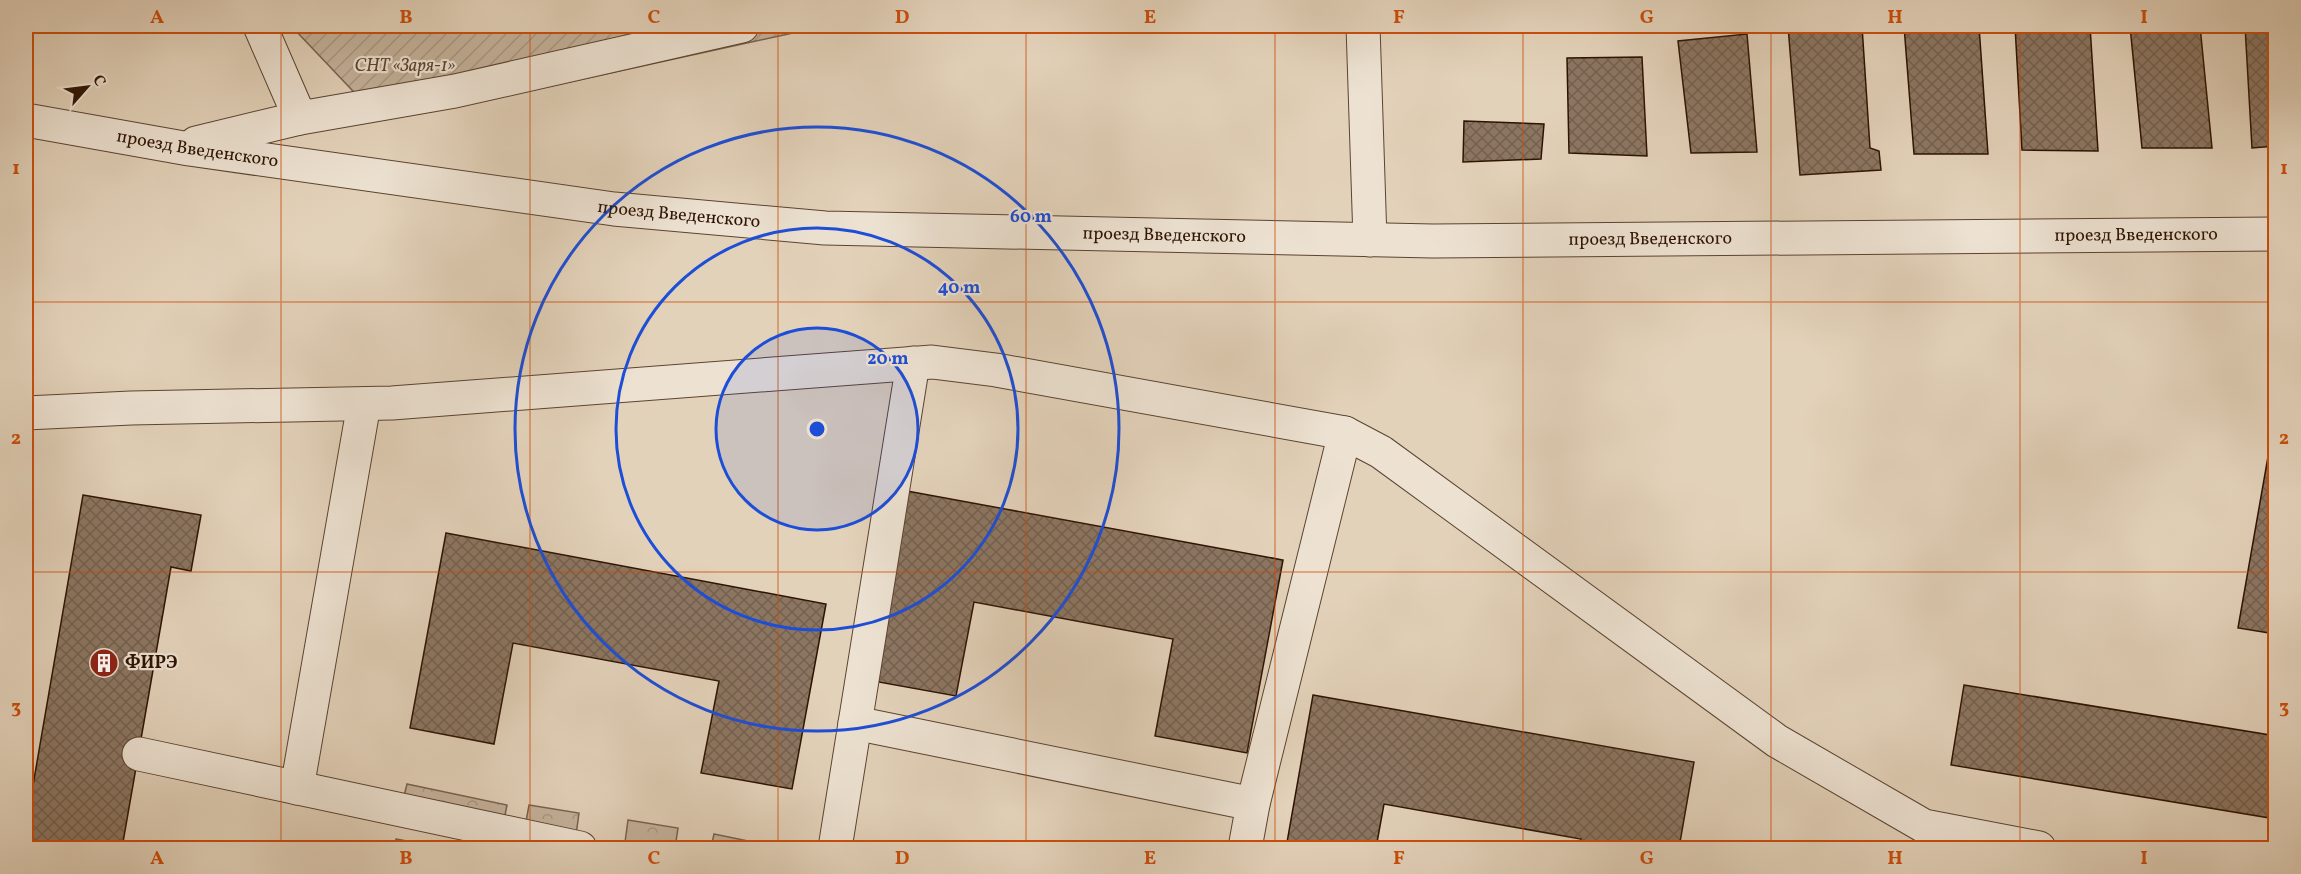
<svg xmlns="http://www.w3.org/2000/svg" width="2301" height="874" font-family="Vollkorn,serif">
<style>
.forest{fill:url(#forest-crowns);stroke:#79624f;stroke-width:1.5}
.garden{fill:url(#garden-furrows);stroke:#79624f;stroke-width:1.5}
.building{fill:url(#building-cross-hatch);stroke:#2e1303;stroke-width:1.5}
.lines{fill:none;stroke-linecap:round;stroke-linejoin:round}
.minor-casing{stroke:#5b4331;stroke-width:35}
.minor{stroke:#ede2d2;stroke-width:33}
.grid{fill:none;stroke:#cc4e0b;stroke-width:1.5;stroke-opacity:0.55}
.ring{fill:none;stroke:#1d4ed8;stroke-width:3}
.labels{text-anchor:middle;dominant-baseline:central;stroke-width:4.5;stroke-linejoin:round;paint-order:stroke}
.park-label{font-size:18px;font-style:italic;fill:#5b4331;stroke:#ede2d2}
.street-label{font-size:18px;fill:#2e1303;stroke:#ede2d2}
.poi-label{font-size:18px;font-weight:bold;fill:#2e1303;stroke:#ede2d2;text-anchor:start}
.centre{fill:#1d4ed8;stroke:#ede2d2;stroke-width:3}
.ring-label{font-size:18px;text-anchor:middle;font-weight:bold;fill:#1d4ed8;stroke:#ede2d2;stroke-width:4.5;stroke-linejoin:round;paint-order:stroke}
.neatline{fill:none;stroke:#cc4e0b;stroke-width:2}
.grid-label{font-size:20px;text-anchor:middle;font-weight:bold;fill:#cc4e0b}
</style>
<defs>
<pattern id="forest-crowns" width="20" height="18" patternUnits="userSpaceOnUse" patternTransform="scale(1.5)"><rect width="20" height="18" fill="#c4b29b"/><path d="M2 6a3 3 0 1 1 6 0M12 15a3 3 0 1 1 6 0" fill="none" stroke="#a99884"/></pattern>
<pattern id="garden-furrows" width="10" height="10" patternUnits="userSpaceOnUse" patternTransform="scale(1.5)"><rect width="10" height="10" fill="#c4b29b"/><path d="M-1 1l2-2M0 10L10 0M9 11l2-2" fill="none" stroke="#a99884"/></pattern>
<pattern id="building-cross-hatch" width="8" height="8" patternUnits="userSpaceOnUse" patternTransform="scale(1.5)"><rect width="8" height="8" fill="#8c7662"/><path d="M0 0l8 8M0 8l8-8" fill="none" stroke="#73604f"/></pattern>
</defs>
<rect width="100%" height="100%" fill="#e3d2ba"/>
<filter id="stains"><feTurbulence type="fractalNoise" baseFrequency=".00333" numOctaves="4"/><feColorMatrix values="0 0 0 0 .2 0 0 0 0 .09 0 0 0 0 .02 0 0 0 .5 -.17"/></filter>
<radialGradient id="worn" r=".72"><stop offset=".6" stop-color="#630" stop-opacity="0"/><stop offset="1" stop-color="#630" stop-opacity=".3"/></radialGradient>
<g class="forest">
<path d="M407,784L507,805L503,825L402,804Z"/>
<path d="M529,805L579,813L576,835L525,827Z"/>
<path d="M628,820L678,828L675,848L625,842Z"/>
<path d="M714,834L783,848H711Z"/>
<path d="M396,839L444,848H394Z"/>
</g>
<path class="garden" d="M297,26H825L464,105L369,108L296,31Z"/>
<g class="building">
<path d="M1788,26H1862L1870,148L1879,151L1881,170L1800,175Z"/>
<path d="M1904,26H1979L1988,154H1914Z"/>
<path d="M2015,26H2090L2098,151L2022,150Z"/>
<path d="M2130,26H2200L2212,148H2142Z"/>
<path d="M2245,26H2276V146L2252,148Z"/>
<path d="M1747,34L1757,152L1691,153L1678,41Z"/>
<path d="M1642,57L1647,156L1569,153L1567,58Z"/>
<path d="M1464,121L1544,124L1541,159L1463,162Z"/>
<path d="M2269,451L2276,453V634L2238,628Z"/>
<path d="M907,491L1283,560L1247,753L1155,736L1173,639L974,602L956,696L873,681Z"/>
<path d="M83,495L201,515L191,571L171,567L122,848H26V826Z"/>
<path d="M446,533L826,604L792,789L701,773L719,681L513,643L494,744L410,728Z"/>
<path d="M1964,685L2276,736V819L1951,765Z"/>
<path d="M1313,695L1694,762L1679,848H1580L1581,839L1384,804L1376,848H1286Z"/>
</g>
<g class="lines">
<g class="minor-casing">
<g id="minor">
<path d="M1363,26L1370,240"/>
<path d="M300,118L455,91L742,26"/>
<path id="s1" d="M26,120L189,149L614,209L825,228L1433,241L2276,234"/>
<path d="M196,143L300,118L260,26"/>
<path d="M26,413L131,408L392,403L932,362L996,370L1345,433L1381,452L1777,741L1924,826L2039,848"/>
<path d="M855,723L1253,804L1245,848"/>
<path d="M139,754L580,848"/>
<path d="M297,788L364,404"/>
<path d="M1253,804L1345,433"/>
<path d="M835,848L913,363"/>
</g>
</g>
<use href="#minor" class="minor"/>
</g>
<path class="grid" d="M281,26V848M530,26V848M778,26V848M1026,26V848M1275,26V848M1523,26V848M1771,26V848M2020,26V848M26,302H2276M26,572H2276"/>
<circle cx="817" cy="429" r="101" fill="#1d4ed8" fill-opacity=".12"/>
<g class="ring">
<circle cx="817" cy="429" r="101"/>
<circle cx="817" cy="429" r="201"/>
<circle cx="817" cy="429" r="302"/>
</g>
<defs>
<g id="building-disc" transform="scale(1.5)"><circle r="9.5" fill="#8f2418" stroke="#ede2d2"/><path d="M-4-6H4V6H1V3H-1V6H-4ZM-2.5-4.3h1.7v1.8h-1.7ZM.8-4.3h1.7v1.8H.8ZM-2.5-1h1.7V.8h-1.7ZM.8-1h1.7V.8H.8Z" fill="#fff"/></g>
</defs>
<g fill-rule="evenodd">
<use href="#building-disc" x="104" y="663"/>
</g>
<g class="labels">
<g class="park-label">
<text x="405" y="66">СНТ «Заря-1»</text>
</g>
<g class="street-label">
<text stroke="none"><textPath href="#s1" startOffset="174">проезд Введенского</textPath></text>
<text stroke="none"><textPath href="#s1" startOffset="660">проезд Введенского</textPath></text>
<text stroke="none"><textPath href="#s1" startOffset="2118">проезд Введенского</textPath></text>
<text stroke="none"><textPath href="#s1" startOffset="1146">проезд Введенского</textPath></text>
<text stroke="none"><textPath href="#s1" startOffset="1632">проезд Введенского</textPath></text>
</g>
<g class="poi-label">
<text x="125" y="663">ФИРЭ</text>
</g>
</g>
<circle cx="817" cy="429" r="9" class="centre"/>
<g class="ring-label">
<text x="1031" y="222">60 m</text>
<text x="959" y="293">40 m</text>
<text x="888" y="364">20 m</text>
</g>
<rect width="2301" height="874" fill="none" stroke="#e3d2ba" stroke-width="66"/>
<g transform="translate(87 87) rotate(62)" stroke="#ede2d2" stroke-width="4.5" paint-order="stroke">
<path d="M0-4.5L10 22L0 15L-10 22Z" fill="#2e1303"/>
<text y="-9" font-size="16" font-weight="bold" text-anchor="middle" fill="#2e1303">С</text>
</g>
<rect x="33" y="33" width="2235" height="808" class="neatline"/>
<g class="grid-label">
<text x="157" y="23">A</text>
<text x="406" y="23">B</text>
<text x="654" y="23">C</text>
<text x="902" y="23">D</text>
<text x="1150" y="23">E</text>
<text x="1399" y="23">F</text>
<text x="1647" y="23">G</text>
<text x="1895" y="23">H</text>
<text x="2144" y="23">I</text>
<text x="16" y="174">1</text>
<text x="2284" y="174">1</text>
<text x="16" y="444">2</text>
<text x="2284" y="444">2</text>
<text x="16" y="713">3</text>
<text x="2284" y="713">3</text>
<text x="157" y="864">A</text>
<text x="406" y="864">B</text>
<text x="654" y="864">C</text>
<text x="902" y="864">D</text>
<text x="1150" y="864">E</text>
<text x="1399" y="864">F</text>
<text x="1647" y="864">G</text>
<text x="1895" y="864">H</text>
<text x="2144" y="864">I</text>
</g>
<rect width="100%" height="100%" filter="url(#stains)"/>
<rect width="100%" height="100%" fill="url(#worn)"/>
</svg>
